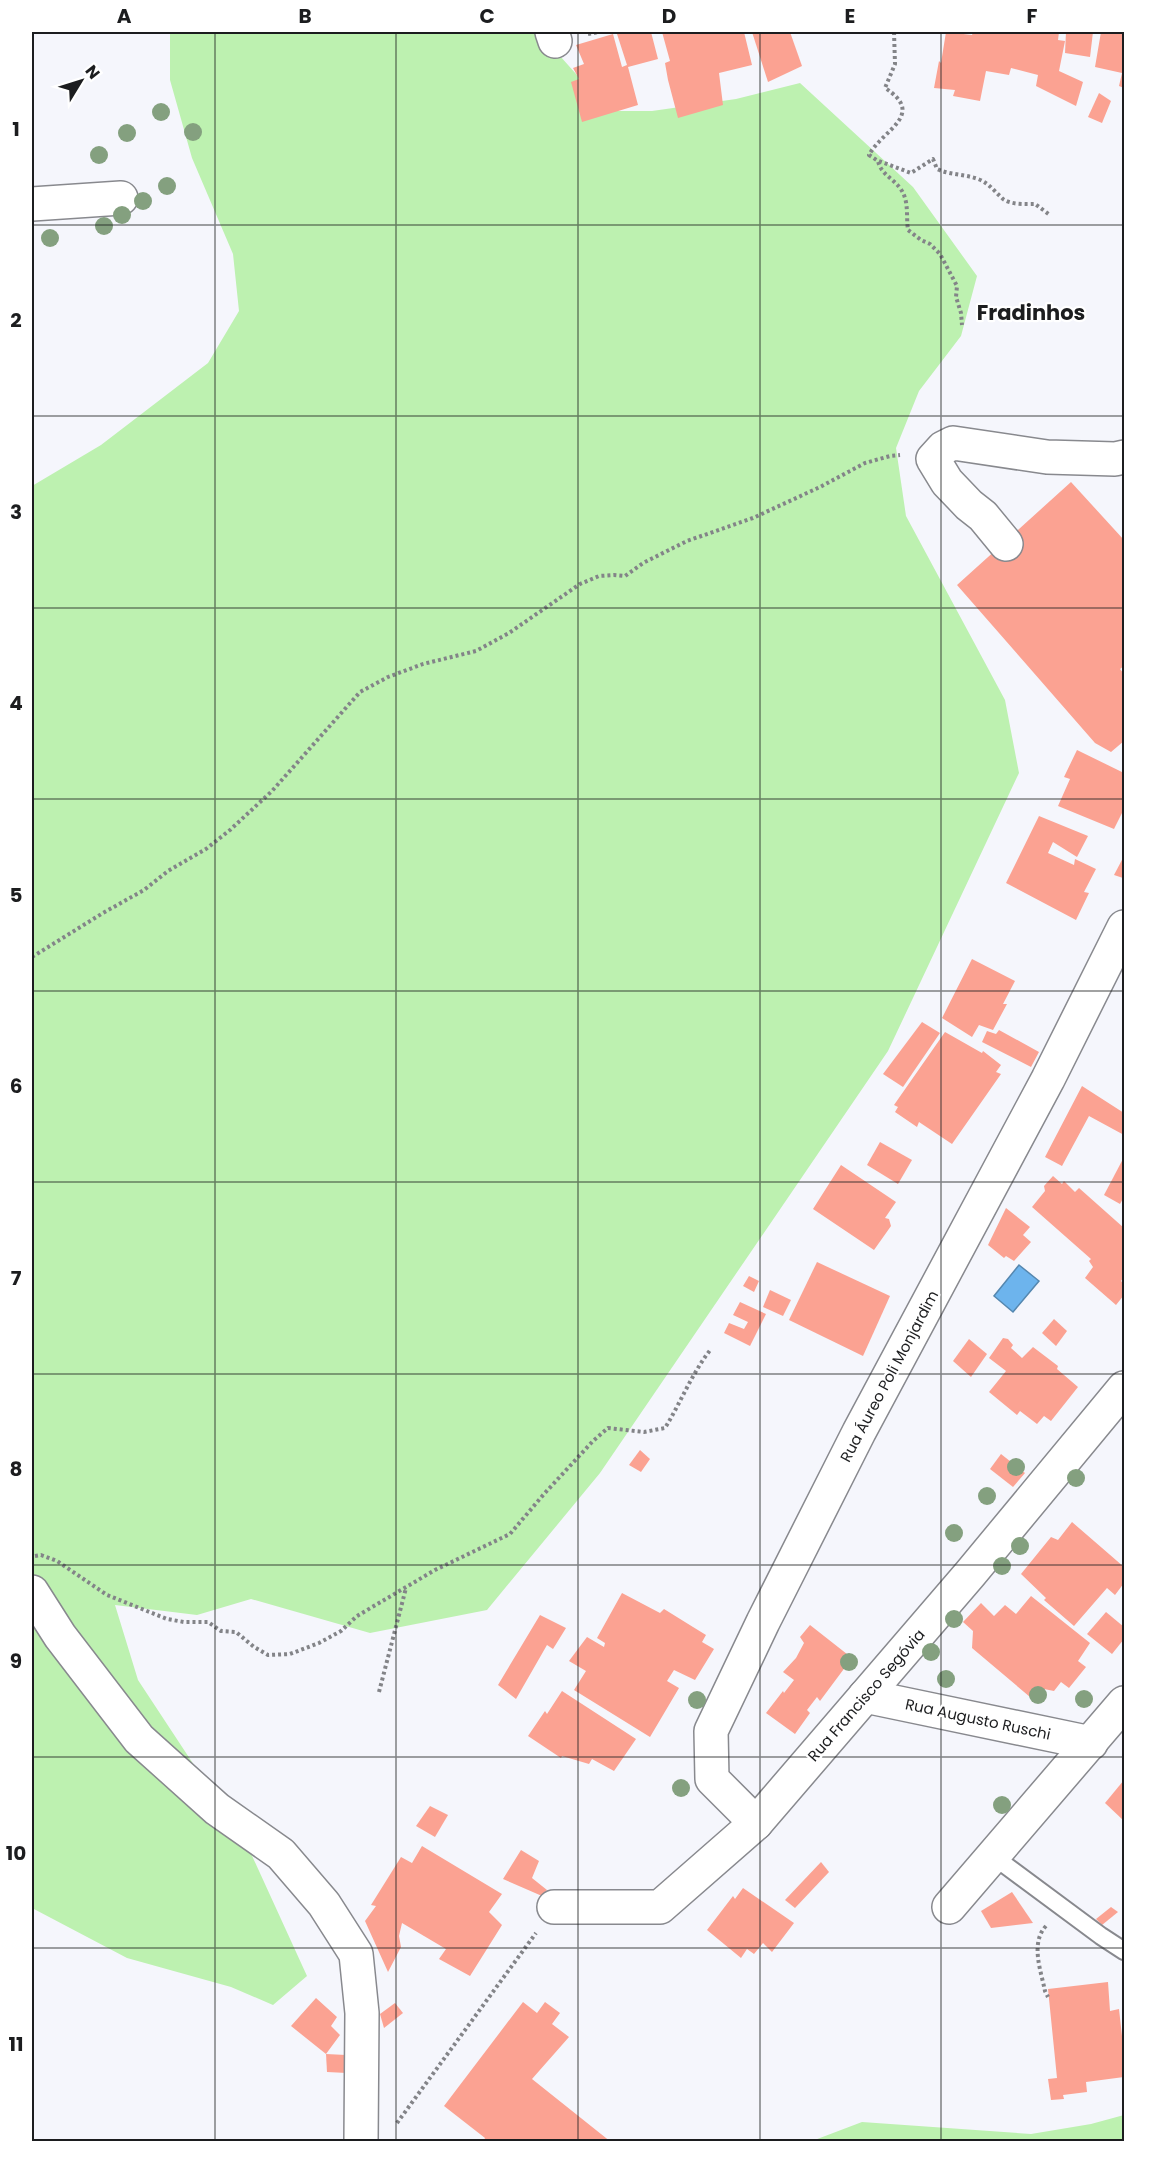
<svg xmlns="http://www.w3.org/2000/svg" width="1156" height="2173" font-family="Poppins,sans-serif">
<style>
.green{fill:#bdf1b0}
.water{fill:#6db4ed;stroke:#5587af;stroke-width:1.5}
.building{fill:#fba292}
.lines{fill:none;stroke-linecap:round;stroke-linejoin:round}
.lane-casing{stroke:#88898e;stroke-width:20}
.street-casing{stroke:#88898e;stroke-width:36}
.path{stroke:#838488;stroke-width:4;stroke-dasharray:3 3;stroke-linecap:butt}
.lane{stroke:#fff;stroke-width:16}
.street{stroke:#fff;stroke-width:33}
.tree{fill:#84a07f}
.grid{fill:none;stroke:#1c1d1f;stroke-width:1.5;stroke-opacity:0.55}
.labels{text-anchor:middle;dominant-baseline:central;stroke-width:4.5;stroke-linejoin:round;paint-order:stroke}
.street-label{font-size:15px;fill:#1c1d1f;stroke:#fff}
.district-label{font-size:21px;font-weight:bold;fill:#1c1d1f;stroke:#fff}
.neatline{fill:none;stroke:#1c1d1f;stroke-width:2}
.grid-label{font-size:20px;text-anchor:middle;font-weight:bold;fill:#1c1d1f}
</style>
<rect width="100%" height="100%" fill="#f5f6fc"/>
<g class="green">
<path d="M170,32H541L544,38L609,111H652L736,99L800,83L913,187L977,276L961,336L919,391L896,448L906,516L1005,700L1019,773L888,1051L600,1473L487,1610L370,1633L251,1599L197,1615L115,1605L138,1680L248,1847L307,1976L273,2005L231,1987L127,1958L32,1908V486L101,445L208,363L239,311L233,254L192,158L170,80Z"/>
<path d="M1124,2115V2141H812L862,2122L1031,2134L1091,2124Z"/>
</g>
<path class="water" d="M1019,1265L1039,1281L1013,1312L994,1296Z"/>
<g class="building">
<path d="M626,32H651L658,59L628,67L638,105L582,122L571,82L579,79L573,68L584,64L576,45L613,34L622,67L627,65L617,34Z"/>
<path d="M662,32H744L752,65L719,73L723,105L678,118L668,80L665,63L670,61Z"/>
<path d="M752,32H790L802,66L768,82Z"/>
<path d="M946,32L972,35L973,32H1059L1058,40L1065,41L1059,71L1083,82L1076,106L1036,86L1038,75L1011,68L1009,75L986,71L980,101L953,96L955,90L934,88L939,61L941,63Z"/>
<path d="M1066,32H1093L1090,57L1065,53Z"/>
<path d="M1101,32H1124V63L1122,73L1124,74V88L1119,86L1122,73L1095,67Z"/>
<path d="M1099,93L1111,101L1102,123L1088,117Z"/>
<path d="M1071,482L1124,540V666L1120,669L1124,674V741L1111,752L1095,743L957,585Z"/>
<path d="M1077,750L1124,773V809L1114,829L1058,806L1070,779L1064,777Z"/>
<path d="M1039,816L1088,836L1077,857L1053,842L1048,853L1074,865L1075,859L1096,869L1084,892L1089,893L1076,920L1006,883Z"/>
<path d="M1124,856V876L1123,878L1114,875Z"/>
<path d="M972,959L1015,981L1003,1004H1007L993,1030L979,1025L972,1037L942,1018Z"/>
<path d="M922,1022L940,1033L903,1087L883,1074Z"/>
<path d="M999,1030L1039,1052L1031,1067L982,1042L987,1031L996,1034Z"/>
<path d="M945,1032L982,1053L983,1051L1001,1065L996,1072L1001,1074L952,1144L919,1122L917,1127L895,1112L898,1107L894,1105Z"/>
<path d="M1082,1086L1124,1113V1135L1089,1116L1062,1166L1045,1157Z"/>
<path d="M880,1142L912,1160L898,1184L867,1165Z"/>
<path d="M1124,1157V1197L1120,1204L1104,1195Z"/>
<path d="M841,1165L896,1202L885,1218L889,1219L891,1226L874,1250L813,1209Z"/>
<path d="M1053,1176L1062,1184L1064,1181L1075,1192L1079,1188L1124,1228V1277L1121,1281L1124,1284V1295L1116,1305L1085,1278L1093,1267L1089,1261L1091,1259L1032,1207L1045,1191L1044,1186Z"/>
<path d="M1006,1208L1030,1227L1023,1235L1031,1242L1014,1261L1006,1256L1004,1258L988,1245Z"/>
<path d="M817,1262L890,1296L863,1356L789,1320Z"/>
<path d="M749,1276L759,1281L754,1292L743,1286Z"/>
<path d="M770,1290L791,1300L783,1316L763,1307Z"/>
<path d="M740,1302L766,1314L750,1346L724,1333L729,1323L744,1329L748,1322L733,1315Z"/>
<path d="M1054,1319L1067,1331L1056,1346L1042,1333Z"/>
<path d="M1003,1338L1008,1339L1013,1345L1011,1348L1022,1358L1033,1347L1058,1366L1057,1369L1078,1387L1051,1421L1044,1416L1037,1424L1020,1411L1017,1415L989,1392L1006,1371L989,1358Z"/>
<path d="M969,1339L987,1354L971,1377L953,1361Z"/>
<path d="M640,1450L650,1459L641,1472L629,1465Z"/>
<path d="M1001,1454L1025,1473L1013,1487L990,1469Z"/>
<path d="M1072,1522L1124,1567V1583L1115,1595L1107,1588L1074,1626L1044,1600L1046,1598L1021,1574L1051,1537L1058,1540Z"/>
<path d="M622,1593L660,1613L664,1609L693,1627L706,1635L702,1642L714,1649L695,1680L674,1670L667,1681L679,1688L650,1737L574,1690L586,1671L569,1661L587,1637L604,1647L605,1643L597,1638Z"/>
<path d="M1031,1596L1090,1643L1078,1661L1086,1667L1069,1688L1061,1682L1054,1691L1039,1688L1030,1697L972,1648L973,1631L963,1622L981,1603L994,1616L1005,1605L1016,1614Z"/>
<path d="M1106,1612L1124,1627V1639L1112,1654L1087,1634Z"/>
<path d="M540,1615L566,1628L553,1649L547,1645L516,1699L498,1685Z"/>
<path d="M810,1625L852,1658L820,1701L817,1697L807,1710L810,1713L795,1734L766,1713L783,1691L784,1693L794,1680L783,1672L796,1658L804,1643L800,1637Z"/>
<path d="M562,1691L636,1739L614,1771L592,1759L589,1764L562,1756L561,1758L528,1736L545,1711L547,1714Z"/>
<path d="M1124,1780V1821L1105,1803Z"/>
<path d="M430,1806L448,1815L435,1837L416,1826Z"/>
<path d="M422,1846L502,1894L489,1912L502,1925L470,1976L439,1959L446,1949L402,1923L399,1936L401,1947L388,1972L365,1921L376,1906L371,1905L401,1857L412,1863Z"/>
<path d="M521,1850L539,1861L532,1878L547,1890L542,1896L503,1879Z"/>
<path d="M821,1862L829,1872L795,1908L785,1900Z"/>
<path d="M743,1888L794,1923L772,1952L763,1943L754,1954L747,1949L741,1958L707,1930L733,1896L735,1899Z"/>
<path d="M1012,1892L1033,1923L991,1928L981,1911Z"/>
<path d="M1111,1907L1118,1912L1102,1925L1096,1919Z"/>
<path d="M1108,1982L1110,2011L1119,2009L1124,2054V2077L1086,2082L1087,2092L1063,2095L1064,2099L1051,2100L1048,2079L1057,2078L1048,1989Z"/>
<path d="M316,1998L337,2017L331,2026L340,2035L326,2054L291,2026Z"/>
<path d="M523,2002L537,2013L545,2002L560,2013L552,2024L569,2037L532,2079L611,2142H483L485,2138L444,2106Z"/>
<path d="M395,2003L403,2013L384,2028L380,2014Z"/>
<path d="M326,2054L346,2055L347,2073L327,2072Z"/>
</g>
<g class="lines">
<g class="lane-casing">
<path id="lane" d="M993,1856L1101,1936L1124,1951"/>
</g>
<g class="street-casing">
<g id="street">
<path d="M552,32L555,41"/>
<path d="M32,204L121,198"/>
<path d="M1006,544L983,516L969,505L947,482L933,459L943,448L953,443L1047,457L1115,459L1124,457"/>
<path d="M32,1592L60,1636L139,1739L217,1809L281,1854L324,1904L356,1954L362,2013L361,2142"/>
<path d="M865,1696L1091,1743"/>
<path d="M756,1823L712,1779L711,1731L763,1622L859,1432L1048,1079L1124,927"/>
<path d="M554,1907H660L756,1823L970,1574L1124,1388"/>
<path d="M949,1907L1124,1703"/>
</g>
</g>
<g class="path">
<path d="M894,32L895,64L885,88C927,115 882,130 869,155L878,161C881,175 895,179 902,191C909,203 906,217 908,230L921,240L930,244L940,254L957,286L956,297L961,313L962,325"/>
<path d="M588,34L599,32"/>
<path d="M879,161L911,173L933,159L937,169C950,175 964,174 978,179C989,183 994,191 1003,199C1011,205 1026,204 1035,204L1050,215"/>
<path d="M32,957L103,913L144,890L168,871L206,849L230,830L272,791L360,692L388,677L423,664L476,651L509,633L580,584L599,576L614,575L625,576L643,563L687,541L753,518L820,487L865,463L890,456L900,455"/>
<path d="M35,1556L41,1555L57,1561L107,1595L167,1619L184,1622H208L221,1631L236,1632L254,1647L268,1655L290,1654L319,1643L341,1631L357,1616L435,1570L510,1534L544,1494L593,1441L608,1428L644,1432L665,1428C681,1402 692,1373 711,1349"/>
<path d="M379,1692L406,1588"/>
<path d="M1046,1926C1030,1943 1041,1971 1045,1991L1048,1997"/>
<path d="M397,2123L536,1933"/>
</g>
<use href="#lane" class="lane"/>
<use href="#street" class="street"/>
</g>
<g class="tree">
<circle cx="161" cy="112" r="9"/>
<circle cx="193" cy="132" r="9"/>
<circle cx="127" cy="133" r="9"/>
<circle cx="99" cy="155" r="9"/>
<circle cx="167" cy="186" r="9"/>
<circle cx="143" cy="201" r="9"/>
<circle cx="122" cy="215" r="9"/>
<circle cx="104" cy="226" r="9"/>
<circle cx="50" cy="238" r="9"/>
<circle cx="1016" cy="1467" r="9"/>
<circle cx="1076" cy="1478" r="9"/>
<circle cx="987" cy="1496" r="9"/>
<circle cx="954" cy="1533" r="9"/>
<circle cx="1020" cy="1546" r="9"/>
<circle cx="1002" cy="1566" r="9"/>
<circle cx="954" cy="1619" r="9"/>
<circle cx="931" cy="1652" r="9"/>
<circle cx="849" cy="1662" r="9"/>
<circle cx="946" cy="1679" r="9"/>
<circle cx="1038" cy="1695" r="9"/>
<circle cx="1084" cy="1699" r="9"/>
<circle cx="697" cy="1700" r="9"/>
<circle cx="681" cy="1788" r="9"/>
<circle cx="1002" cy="1805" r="9"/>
</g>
<path class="grid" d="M215,32V2142M396,32V2142M578,32V2142M760,32V2142M941,32V2142M32,225H1124M32,416H1124M32,608H1124M32,799H1124M32,991H1124M32,1182H1124M32,1374H1124M32,1565H1124M32,1757H1124M32,1948H1124"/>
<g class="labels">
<g class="street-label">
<text transform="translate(889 1376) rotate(-62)">Rua Áureo Poli Monjardim</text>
<text transform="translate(866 1695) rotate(-49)">Rua Francisco Segóvia</text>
<text transform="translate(978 1719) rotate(12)">Rua Augusto Ruschi</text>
</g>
<g class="district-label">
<text x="1031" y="312">Fradinhos</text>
</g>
</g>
<rect width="1156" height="2173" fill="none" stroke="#ffffff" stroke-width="66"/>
<g transform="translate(81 81) rotate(52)" stroke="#ffffff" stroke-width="4.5" paint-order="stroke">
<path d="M0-4.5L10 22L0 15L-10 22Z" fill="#1c1d1f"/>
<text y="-9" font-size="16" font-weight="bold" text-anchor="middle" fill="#1c1d1f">N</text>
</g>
<rect x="33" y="33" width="1090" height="2107" class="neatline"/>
<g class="grid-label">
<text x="124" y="23">A</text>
<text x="305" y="23">B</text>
<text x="487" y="23">C</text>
<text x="669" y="23">D</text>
<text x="850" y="23">E</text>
<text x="1032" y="23">F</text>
<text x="16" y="136">1</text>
<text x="16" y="327">2</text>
<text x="16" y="519">3</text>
<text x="16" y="710">4</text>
<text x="16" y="902">5</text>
<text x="16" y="1093">6</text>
<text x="16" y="1285">7</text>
<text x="16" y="1476">8</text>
<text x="16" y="1668">9</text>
<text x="16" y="1860">10</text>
<text x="16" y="2051">11</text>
</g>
</svg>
